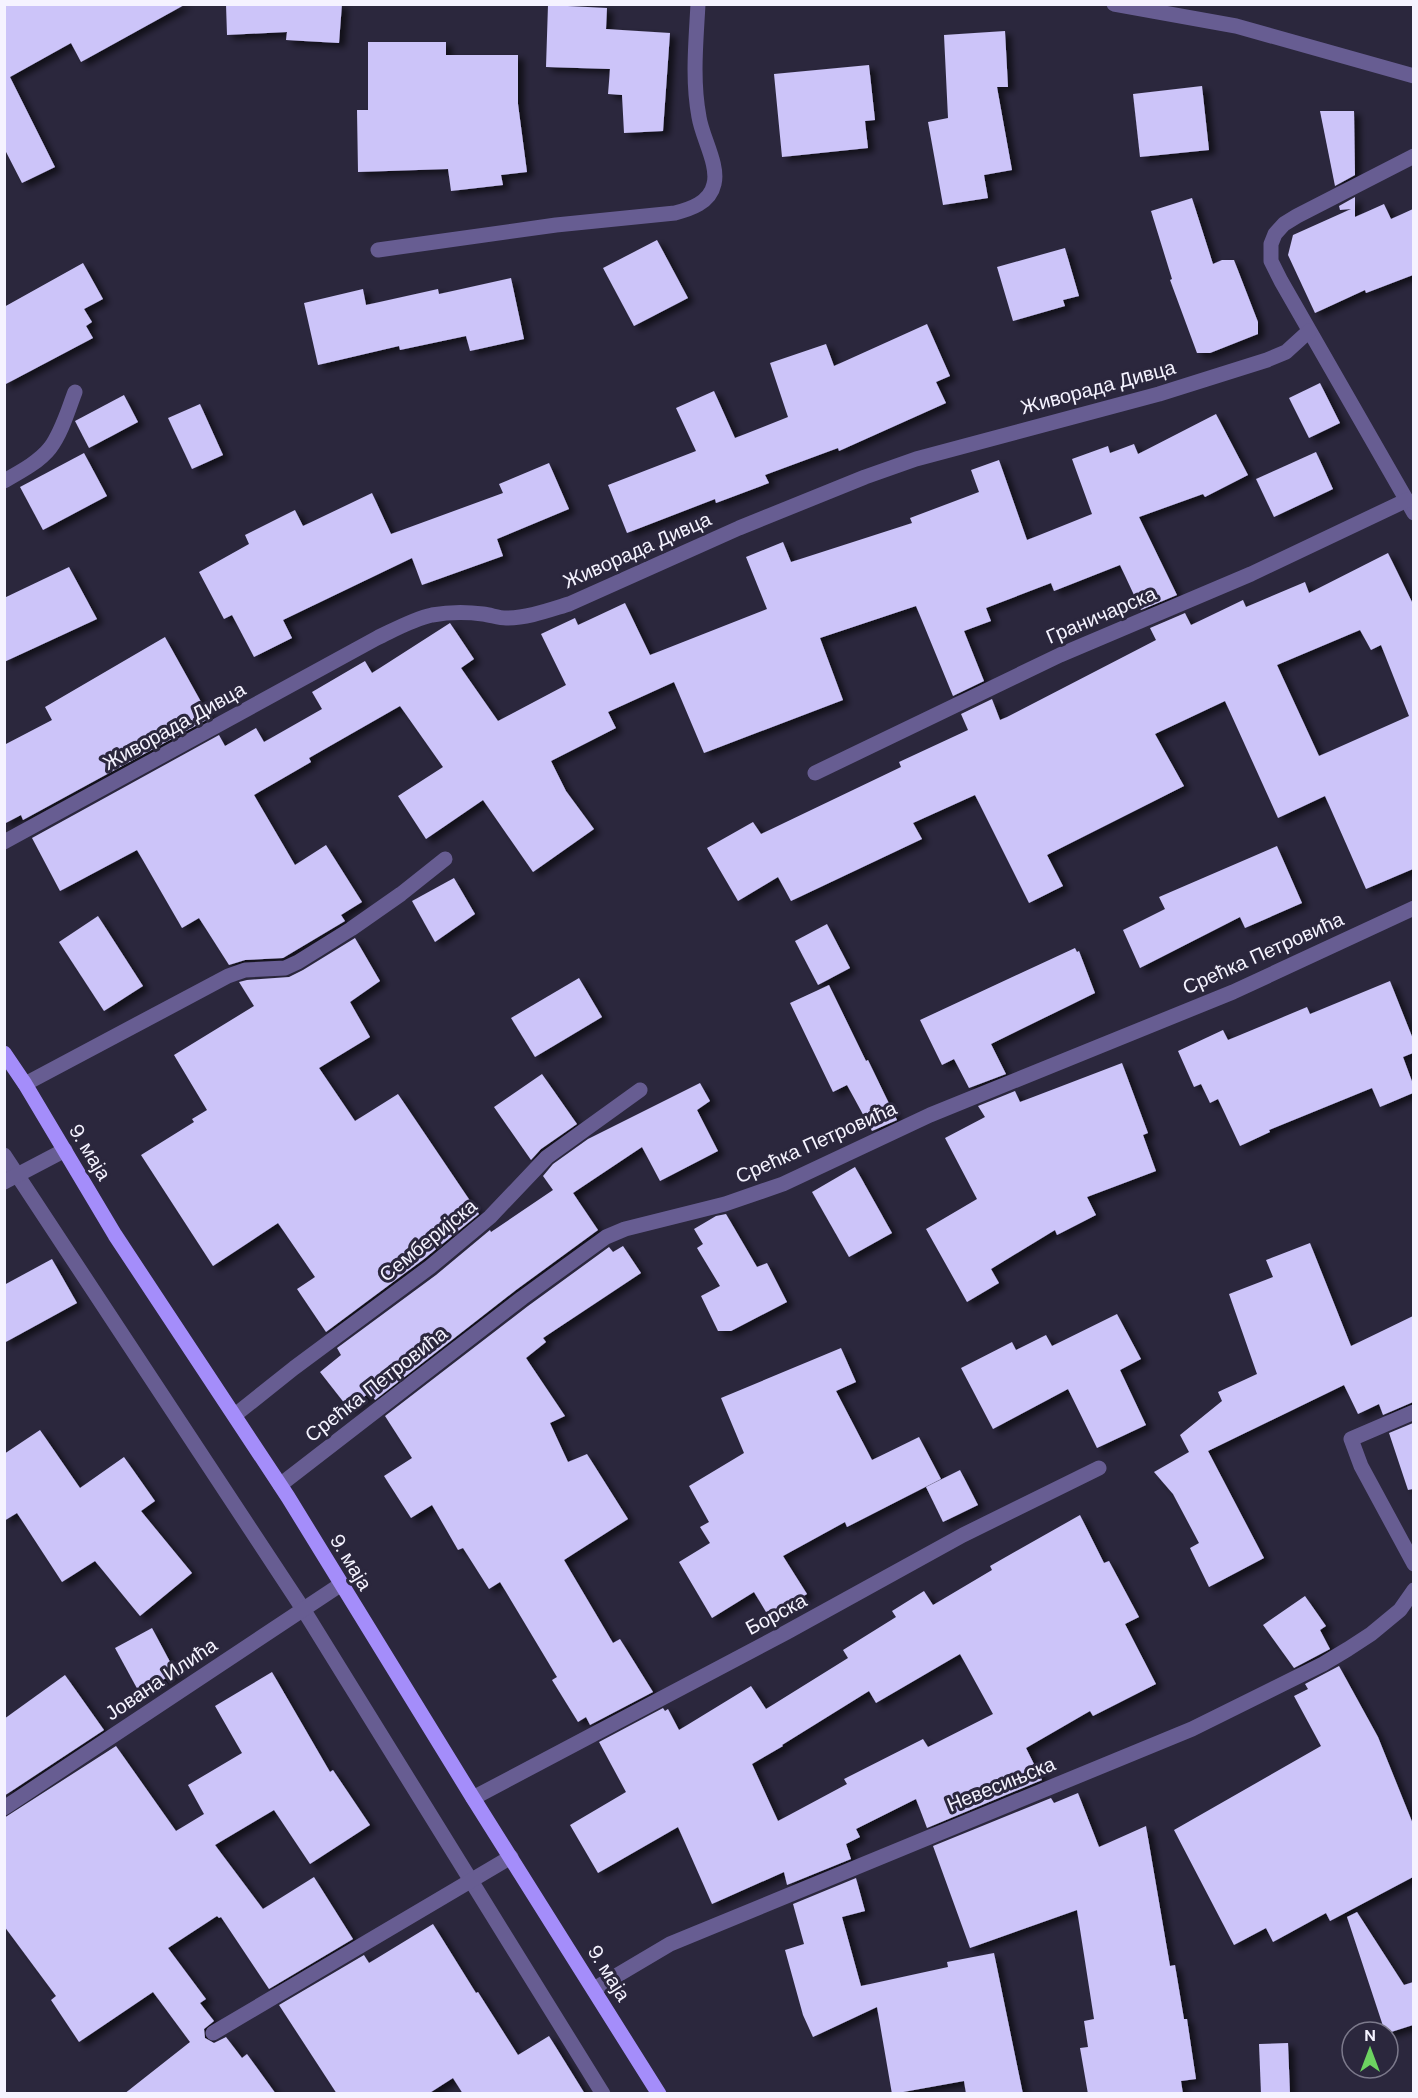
<svg xmlns="http://www.w3.org/2000/svg" width="1418" height="2098" font-family="'DM Sans',sans-serif">
<style>
.building{fill:#ccc4f9;fill-rule:evenodd;filter:url(#shadow)}
.lines{fill:none;stroke-linecap:round;stroke-linejoin:round}
.minor{stroke:#675d92;stroke-width:15}
.major{stroke:#a48dfa;stroke-width:15}
.labels{text-anchor:middle;dominant-baseline:central;stroke-width:6;stroke-linejoin:round;paint-order:stroke}
.street-label{font-size:20px;fill:#f5f3ff;stroke:#2b273d}
</style>
<defs>
<filter id="shadow"><feDropShadow dx="6" dy="4" stdDeviation="3" flood-color="#0009"/></filter>
</defs>
<rect width="100%" height="100%" fill="#2b273d"/>
<g class="building">
<path d="M4,4H186L81,62L71,43L10,77L55,167L22,183L4,148Z"/>
<path d="M226,4H342L339,43L286,40L287,32L227,35Z"/>
<path d="M548,5L607,8L606,29L670,33L663,131L624,133L622,95L608,94L610,69L546,67Z"/>
<path d="M1005,31L1008,87H997L1012,170L984,175L988,198L943,205L928,122L948,118L944,35Z"/>
<path d="M368,42H446V55H518V104L527,172L501,175L503,185L451,191L448,169L358,172L357,110H368Z"/>
<path d="M869,65L875,120L865,121L868,148L782,157L774,74Z"/>
<path d="M1202,86L1209,150L1140,157L1133,94Z"/>
<path d="M1320,111H1354L1355,175L1335,186Z"/>
<path d="M1355,197V217L1384,204L1391,219L1413,209V275L1366,293L1365,290L1315,313L1288,255L1293,235L1351,209L1340,210L1339,206Z"/>
<path d="M1192,198L1213,264L1222,260H1234L1258,322V334L1210,353H1197L1170,280L1172,279L1151,211Z"/>
<path d="M657,240L688,298L634,326L603,268Z"/>
<path d="M1065,248L1079,296L1063,300L1065,306L1013,321L997,267Z"/>
<path d="M83,263L103,299L84,309L92,322L86,326L93,338L4,385V307Z"/>
<path d="M511,278L524,339L470,351L466,336L400,350L399,346L318,365L304,303L363,289L366,305L438,289L439,294Z"/>
<path d="M927,324L950,376L936,382L946,403L839,451L838,448L765,475L769,483L716,503L715,499L627,533L608,485L696,451L676,408L714,391L735,438L788,417L770,363L826,344L834,366Z"/>
<path d="M1320,383L1340,423L1309,438L1289,398Z"/>
<path d="M124,395L138,422L89,448L75,421Z"/>
<path d="M200,404L223,455L192,469L168,418Z"/>
<path d="M1216,414L1248,475L1205,497L1203,494L1139,517L1177,595L1141,610L1120,565L1054,591L1051,583L986,608L991,621L964,631L984,681L953,696L916,606L820,638L843,700L704,753L674,682L608,712L616,728L551,761L566,791L594,829L533,872L483,800L426,839L398,796L443,767L400,706L309,758L311,762L254,795L295,865L326,845L362,902L341,915L345,921L283,958L245,960L229,965L199,918L182,928L137,850L60,891L32,838L219,735L225,746L256,728L264,742L322,709L312,692L365,661L372,673L450,623L474,659L461,668L498,721L566,685L541,634L575,618L578,625L625,603L650,655L767,609L746,557L783,542L791,562L912,523L910,518L979,492L971,470L999,460L1027,540L1092,514L1072,459L1108,446L1110,453L1134,444L1138,454Z"/>
<path d="M1316,452L1333,489L1274,517L1256,479Z"/>
<path d="M84,453L107,496L43,530L20,487Z"/>
<path d="M549,463L569,509L497,539L503,556L422,585L412,558L283,620L292,638L254,657L232,615L224,619L199,572L249,544L245,535L295,510L303,526L372,493L391,534L503,493L499,484Z"/>
<path d="M1388,553L1413,604V869L1366,889L1325,796L1278,818L1225,701L1155,734L1184,786L1047,855L1063,886L1029,903L975,795L913,823L922,839L791,901L778,877L738,901L707,848L753,822L761,834L901,767L899,762L968,730L961,714L992,699L1000,720L1007,717L1156,640L1150,628L1185,613L1191,625L1243,600L1246,607L1305,582L1309,593ZM1360,630L1371,650L1381,645L1409,716L1319,756L1277,665Z"/>
<path d="M69,567L97,619L4,662V598Z"/>
<path d="M165,637L210,718L23,820L21,815L4,824V745L52,720L45,707Z"/>
<path d="M1277,846L1302,903L1245,928L1240,917L1140,968L1123,930L1165,909L1159,897Z"/>
<path d="M454,878L475,914L435,942L412,901Z"/>
<path d="M98,916L143,986L104,1011L59,942Z"/>
<path d="M827,924L850,968L818,985L795,941Z"/>
<path d="M355,938L380,981L350,1002L370,1037L319,1068L355,1121L398,1094L479,1214L424,1259L326,1332L297,1289L315,1277L278,1223L213,1266L141,1155L194,1122L192,1119L207,1110L174,1055L254,1006L239,982L247,980L289,977L303,970Z"/>
<path d="M1075,948L1077,952L1079,951L1095,993L991,1044L1006,1074L969,1088L954,1059L942,1065L920,1020Z"/>
<path d="M579,978L602,1017L535,1057L511,1018Z"/>
<path d="M1390,981L1413,1039V1053L1403,1057L1413,1084V1093L1380,1107L1372,1088L1269,1130L1270,1132L1240,1146L1218,1099L1210,1103L1201,1084L1194,1087L1178,1051L1223,1030L1228,1040L1307,1007L1310,1014Z"/>
<path d="M829,985L866,1061L868,1060L897,1120L872,1131L847,1085L833,1092L790,1003Z"/>
<path d="M1122,1063L1148,1133L1143,1135L1156,1171L1087,1197L1096,1215L1057,1235L1055,1230L991,1269L999,1283L967,1302L926,1229L977,1199L945,1138L985,1117L978,1106L1015,1091L1020,1102Z"/>
<path d="M542,1074L577,1124L541,1149L531,1160L494,1107Z"/>
<path d="M700,1083L710,1101L697,1110L718,1151L660,1181L642,1147L573,1193L598,1230L516,1290L375,1400L370,1392L349,1409L320,1372L341,1355L337,1348L436,1275L490,1230L491,1232L553,1190L543,1176L553,1164L588,1139Z"/>
<path d="M855,1167L892,1233L849,1257L812,1192Z"/>
<path d="M726,1214L757,1267L767,1263L787,1302L731,1331H718L701,1296L720,1286L697,1248L703,1244L694,1229L716,1216Z"/>
<path d="M1310,1243L1351,1346L1413,1316V1402L1383,1415L1379,1404L1358,1414L1344,1385L1208,1451L1264,1558L1209,1587L1190,1548L1199,1543L1173,1494L1154,1472L1189,1452L1180,1435L1222,1401L1218,1392L1257,1374L1229,1294L1273,1277L1266,1260Z"/>
<path d="M623,1246L641,1273L543,1338L546,1342L526,1358L565,1416L550,1423L568,1462L587,1454L628,1519L564,1560L613,1643L620,1639L653,1692L590,1725L586,1717L578,1722L552,1680L557,1677L500,1582L489,1589L463,1548L458,1550L432,1505L411,1518L384,1476L412,1458L385,1416L528,1306L609,1247L613,1252Z"/>
<path d="M52,1259L77,1303L4,1343V1285Z"/>
<path d="M1117,1314L1141,1359L1120,1370L1146,1425L1097,1448L1068,1389L993,1429L961,1368L1012,1342L1016,1350L1046,1335L1052,1346Z"/>
<path d="M841,1348L856,1382L836,1391L872,1460L919,1437L941,1479L847,1527L845,1522L783,1556L807,1594L769,1617L754,1592L712,1618L679,1562L710,1543L700,1527L709,1522L689,1486L744,1453L721,1398Z"/>
<path d="M1413,1423V1489L1408,1490L1389,1433Z"/>
<path d="M40,1430L80,1488L124,1457L155,1501L141,1511L192,1573L140,1616L95,1561L62,1582L17,1513L4,1521V1454Z"/>
<path d="M960,1470L978,1505L943,1522L926,1487Z"/>
<path d="M1080,1515L1104,1563L1109,1561L1139,1617L1125,1624L1156,1684L1093,1716L1090,1711L1026,1748L1042,1780L927,1828L916,1799L856,1829L860,1837L846,1844L851,1859L787,1885L784,1872L712,1904L678,1827L598,1873L570,1825L626,1792L599,1742L663,1708L665,1711L668,1709L679,1730L751,1686L766,1709L848,1658L843,1650L896,1617L892,1611L924,1591L933,1605L992,1570L990,1566ZM960,1654L993,1714L928,1747L923,1739L844,1779L847,1784L778,1821L752,1764L783,1746L782,1745L869,1691L876,1703Z"/>
<path d="M1305,1596L1326,1626L1320,1630L1330,1649L1294,1668L1263,1625Z"/>
<path d="M152,1628L176,1673L139,1692L115,1648Z"/>
<path d="M1339,1666L1378,1737L1413,1824V1877L1330,1921L1326,1913L1273,1942L1266,1928L1234,1945L1174,1830L1321,1746L1294,1696L1308,1689L1305,1684Z"/>
<path d="M272,1672L330,1772L333,1770L370,1825L310,1864L274,1810L215,1845L263,1909L314,1877L353,1939L269,1989L221,1917L219,1918L217,1916L168,1948L206,1999L200,2003L214,2021L204,2029L205,2038L214,2043L226,2037L242,2058L247,2054L276,2094H124L190,2042L153,1992L79,2042L51,2000L56,1996L4,1926V1818L116,1746L176,1831L204,1814L188,1785L242,1753L215,1706Z"/>
<path d="M65,1675L104,1730L4,1796V1719Z"/>
<path d="M1078,1793L1099,1847L1146,1826L1170,1966L1175,1965L1184,2019H1187L1196,2079L1181,2081L1183,2094H1088L1080,2048L1088,2047L1084,2021L1094,2019L1077,1910L970,1948L933,1846L1051,1798L1054,1803Z"/>
<path d="M856,1878L865,1911L842,1917L861,1986L948,1967L947,1962L994,1953L1023,2094H966L964,2081L892,2094L877,2007L813,2037L803,2015L785,1950L804,1944L793,1904Z"/>
<path d="M1357,1912L1404,1985L1413,1982V2025L1388,2033L1385,2032L1347,1917Z"/>
<path d="M433,1924L476,1993L478,1992L518,2055L549,2036L585,2094H463L453,2078L428,2094H337L279,2005L364,1955L369,1963Z"/>
<path d="M1288,2043L1290,2094H1261L1259,2044Z"/>
</g>
<g class="lines">
<g class="minor">
<path d="M1114,4L1236,26L1414,76"/>
<path d="M1414,156L1297,216L1284,224L1275,234L1271,244V261L1281,281L1414,513"/>
<path d="M378,250L556,225L675,213C690,209 710,203 714,184C719,165 702,137 699,117C692,80 696,42 698,4"/>
<path d="M4,481C20,472 39,462 50,448C62,432 68,410 75,392"/>
<path d="M815,773L1060,655L1251,574L1407,500"/>
<path d="M4,842L377,638C394,630 413,619 432,615C449,612 467,612 483,614C491,615 499,618 506,618C528,618 549,610 569,604L739,528L865,477L916,459L1159,394L1267,360L1286,352L1309,331"/>
<path d="M25,1084L228,976L245,970L285,968L298,962L351,929L401,894L445,859"/>
<path d="M4,1155L303,1609L603,2094"/>
<path d="M4,1182L65,1150"/>
<path d="M1414,1412L1351,1439L1361,1466L1414,1564"/>
<path d="M235,1415L294,1368L430,1267L490,1217L547,1157L640,1090"/>
<path d="M280,1485L522,1298L606,1237L625,1229L725,1204L783,1184L930,1115L1233,992L1414,908"/>
<path d="M473,1798L787,1632L963,1535L1099,1468"/>
<path d="M4,1808L340,1585"/>
<path d="M594,1989L670,1944L1192,1729L1323,1664L1348,1649L1371,1634L1400,1610L1414,1590"/>
<path d="M213,2033L511,1857"/>
</g>
<path class="major" d="M4,1053L25,1084L115,1235L288,1497L473,1798L659,2094"/>
</g>
<g class="labels">
<g class="street-label">
<text transform="translate(1098 387) rotate(-15)">Живорада Дивца</text>
<text transform="translate(637 550) rotate(-24)">Живорада Дивца</text>
<text transform="translate(1101 615) rotate(-23)">Граничарска</text>
<text transform="translate(174 726) rotate(-29)">Живорада Дивца</text>
<text transform="translate(1263 953) rotate(-24)">Срећка Петровића</text>
<text transform="translate(816 1142) rotate(-24)">Срећка Петровића</text>
<text transform="translate(90 1152) rotate(59)">9. маја</text>
<text transform="translate(428 1240) rotate(-39)">Семберијска</text>
<text transform="translate(376 1384) rotate(-38)">Срећка Петровића</text>
<text transform="translate(351 1562) rotate(59)">9. маја</text>
<text transform="translate(776 1614) rotate(-28)">Борска</text>
<text transform="translate(161 1679) rotate(-34)">Јована Илића</text>
<text transform="translate(1001 1784) rotate(-22)">Невесињска</text>
<text transform="translate(609 1973) rotate(58)">9. маја</text>
</g>
</g>
<rect width="1418" height="2098" fill="none" stroke="#f5f3ff" stroke-width="12"/>
<g transform="translate(1370 2050)"><circle r="28" fill="#2b273d" stroke="#7c798b" stroke-width="1.5"/>
<path d="M0-4.5L10 22L0 15L-10 22Z" fill="#6dd361"/>
<text y="-9" font-size="16" font-weight="bold" text-anchor="middle" fill="#f5f3ff">N</text>
</g>
</svg>
